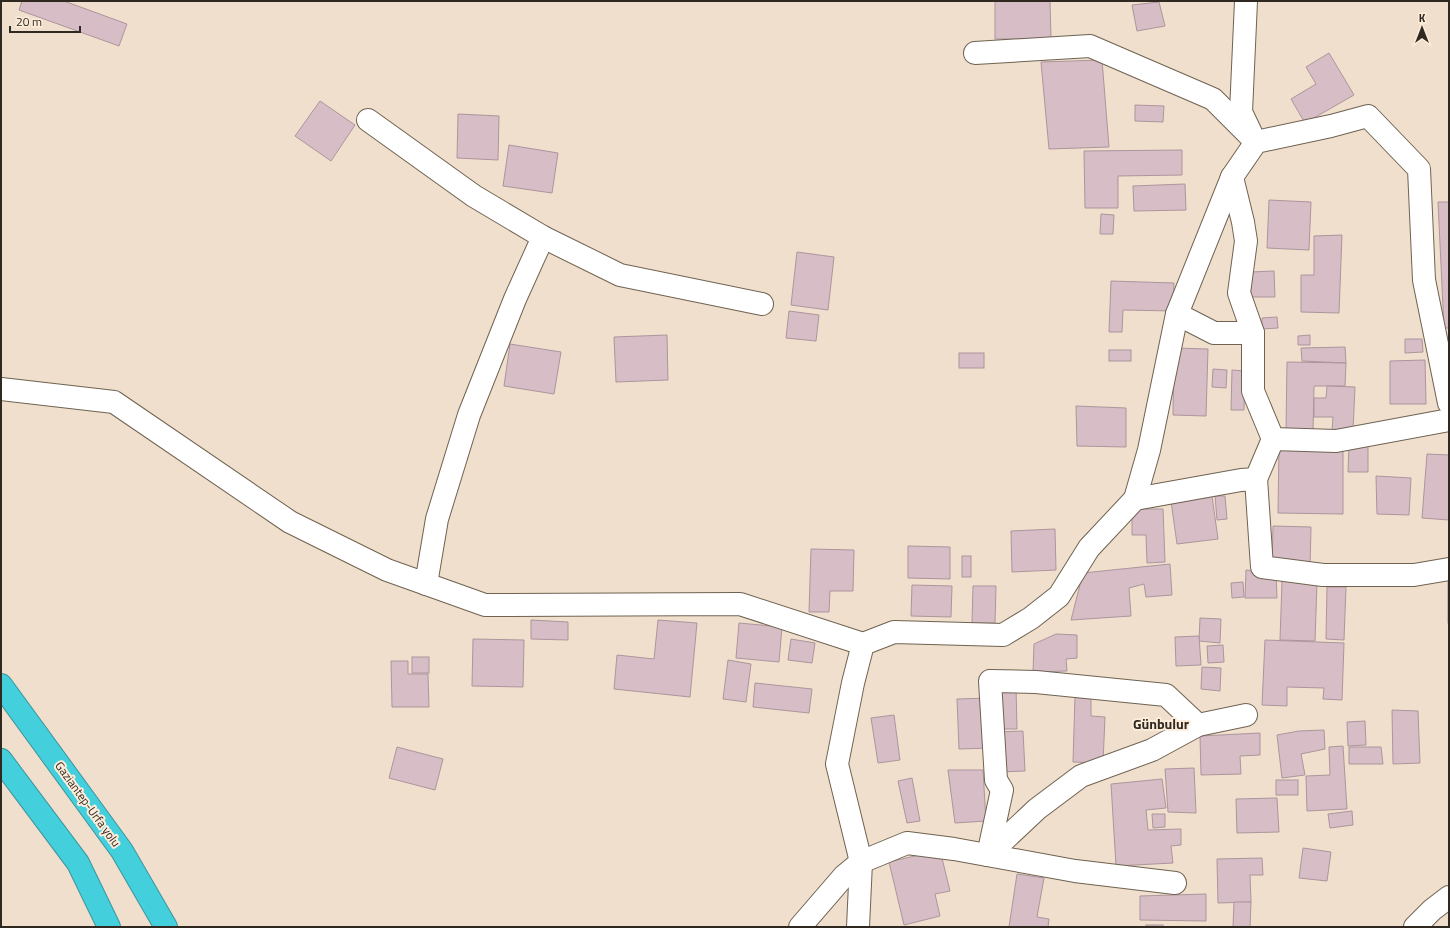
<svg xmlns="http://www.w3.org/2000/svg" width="1450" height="928" font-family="'Titillium Web',sans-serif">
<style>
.building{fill:#d7bdc6;stroke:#ad959d}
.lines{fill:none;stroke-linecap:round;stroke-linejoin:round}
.minor-casing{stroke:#6f6251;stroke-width:24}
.highway-casing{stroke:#3d959c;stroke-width:24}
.minor{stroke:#fff;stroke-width:22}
.highway{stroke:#44cfdd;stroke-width:22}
.labels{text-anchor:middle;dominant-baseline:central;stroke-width:4;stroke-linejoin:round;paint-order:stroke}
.street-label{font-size:12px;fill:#302922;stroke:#fcecd9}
.quarter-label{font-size:14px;font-weight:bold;fill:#302922;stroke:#fcecd9}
</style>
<rect width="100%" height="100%" fill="#efdfcc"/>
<g class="building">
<path d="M22,1H64L127,24L119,46L19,10Z"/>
<path d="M995,1H1050L1051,39H995Z"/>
<path d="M1159,2L1165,26L1137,31L1132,5Z"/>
<path d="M1329,53L1354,95L1305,123L1291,99L1316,84L1306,67Z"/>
<path d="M1102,60L1109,147L1049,149L1041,62Z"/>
<path d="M320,101L355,125L331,161L295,136Z"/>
<path d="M1135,105L1164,106L1163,122L1135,121Z"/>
<path d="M458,114L499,116L498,160L457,158Z"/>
<path d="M509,145L558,153L552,193L503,186Z"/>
<path d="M1182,150V175L1118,176V208H1085L1084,151Z"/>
<path d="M1185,184L1186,210L1134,211L1133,186Z"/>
<path d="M1269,200L1311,202L1309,250L1267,248Z"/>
<path d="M1438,202H1449V328H1444Z"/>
<path d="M1101,214L1114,215L1113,234H1100Z"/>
<path d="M1342,235L1339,313L1301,312V275H1314V236Z"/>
<path d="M797,252L834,257L828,310L791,305Z"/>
<path d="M1274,271L1275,297H1250V272Z"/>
<path d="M1111,281L1174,283L1173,311L1123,310L1122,332H1109Z"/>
<path d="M789,311L819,315L816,341L786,338Z"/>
<path d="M1277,317L1278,328L1262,329V318Z"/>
<path d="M667,335L668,380L616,382L614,337Z"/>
<path d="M1310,335V345H1298V336Z"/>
<path d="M1405,339H1422L1423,352L1405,353Z"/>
<path d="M510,344L561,352L554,394L504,386Z"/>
<path d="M1345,347L1346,363L1302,361L1301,348Z"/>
<path d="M1174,348L1208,349L1206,416L1173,415Z"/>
<rect x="1109" y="350" width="22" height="11"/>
<rect x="959" y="353" width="25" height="15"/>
<path d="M1425,360L1426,404H1390V361Z"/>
<path d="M1287,362L1346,363L1345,386H1314L1313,432L1286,431Z"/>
<path d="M1213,369L1227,370L1226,388L1212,387Z"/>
<path d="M1232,370L1245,371L1244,410H1231Z"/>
<path d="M1327,386L1355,387L1353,431H1332L1333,417H1314V398H1326Z"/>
<path d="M1076,406L1126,408V447L1077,446Z"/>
<path d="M1349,446H1368V472H1348Z"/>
<path d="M1279,447L1343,450V514L1278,513Z"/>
<path d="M1427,454L1449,455V520L1422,518Z"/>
<path d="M1376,476L1411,478L1409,515L1377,514Z"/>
<path d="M1212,496L1218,539L1177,544L1171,501Z"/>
<path d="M1215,496H1225L1227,519L1217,520Z"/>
<path d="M1132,509H1163L1165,562L1147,563L1146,535H1132Z"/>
<path d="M1273,526L1311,527L1310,567L1272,566Z"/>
<path d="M1055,529L1056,570L1012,572L1011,531Z"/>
<path d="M908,546L950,547V579L908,578Z"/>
<path d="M811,549L854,550L853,591H830L829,612H809Z"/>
<rect x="962" y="556" width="9" height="21"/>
<path d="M1170,564L1172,595L1146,597L1144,584L1129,588L1131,616L1071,620L1083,573Z"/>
<path d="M1246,570L1276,573L1277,598H1245Z"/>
<rect x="1448" y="577" width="1" height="46"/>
<path d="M1282,581L1317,582L1315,641L1280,640Z"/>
<path d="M1243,582L1244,597L1232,598L1231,583Z"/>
<path d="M912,585L952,586L951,617L911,616Z"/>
<path d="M973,586H996L995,623H972Z"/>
<path d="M1327,587H1346L1344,640L1326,639Z"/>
<path d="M1200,618L1221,619L1220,643L1199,641Z"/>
<path d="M531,620L568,622V640L531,639Z"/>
<path d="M658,620L697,623L690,697L614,689L617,655L654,659Z"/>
<path d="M739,623L782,627L779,662L736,658Z"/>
<path d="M1056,634L1077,635V658L1066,659L1067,671L1033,672L1034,644Z"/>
<path d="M1199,636L1201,665L1176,666L1175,637Z"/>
<path d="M473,639L524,640L523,687L472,686Z"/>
<path d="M791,639L815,643L812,663L788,660Z"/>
<path d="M1265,640L1344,643L1342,700L1323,699L1324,688L1287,687V706L1262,705Z"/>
<path d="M1223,645L1224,662L1208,663L1207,646Z"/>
<rect x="412" y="657" width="17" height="16"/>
<path d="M728,660L751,664L746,702L723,699Z"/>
<path d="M391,661H408V674H428L429,707H392Z"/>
<path d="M1202,667L1221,668L1220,691L1201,689Z"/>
<path d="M755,683L812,689L809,713L753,707Z"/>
<path d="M1016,687L1017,729H997L995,688Z"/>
<path d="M1075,696H1091V716L1105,717L1103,763L1073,762Z"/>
<path d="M989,698L991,748L959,749L957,699Z"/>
<path d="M1392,710L1418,711L1420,763L1393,764Z"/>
<path d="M894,715L900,760L878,763L871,718Z"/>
<path d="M1365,721L1366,745L1348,746L1347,722Z"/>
<path d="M1324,730L1325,749L1301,754L1305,775L1282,778L1277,735L1299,731Z"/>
<path d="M1023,731L1025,771L999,772L998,732Z"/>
<path d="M1260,733V755L1240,756L1241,774L1201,775L1200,736Z"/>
<path d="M1343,746L1347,809L1307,811L1306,776L1330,775L1329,747Z"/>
<path d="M397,747L443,759L435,790L389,778Z"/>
<path d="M1349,747H1381L1383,764H1349Z"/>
<path d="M1194,768L1196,813L1168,812L1165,769Z"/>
<path d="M948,770H983L986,821L955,823Z"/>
<path d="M912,778L920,821L907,823L898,781Z"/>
<path d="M1162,779L1166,808L1146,810L1148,830L1181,829V845L1171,846L1173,863L1116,866L1111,784Z"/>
<rect x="1276" y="780" width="22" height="15"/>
<path d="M1277,798L1279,832L1237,833L1236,799Z"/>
<path d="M1352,811L1353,825L1330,828L1328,814Z"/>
<path d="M1152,814H1165V827L1153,828Z"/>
<path d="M1303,848L1331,852L1327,881L1299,878Z"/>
<path d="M940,850L950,891L935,894L940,916L904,925L889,862Z"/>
<path d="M1262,858L1263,875H1250L1251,902L1218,903L1217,859Z"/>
<path d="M1017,874L1044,878L1037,917L1049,919L1048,927H1009Z"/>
<path d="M1206,894V921L1140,920V896Z"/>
<path d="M1234,902H1251L1250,927H1233Z"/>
<rect x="1146" y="925" width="17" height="2"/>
</g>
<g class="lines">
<g class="minor-casing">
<g id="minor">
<path d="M1246,1L1241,112L1251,133"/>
<path d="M975,53L1090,46L1213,99L1256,142"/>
<path d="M368,120L474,196L543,237L620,275L762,304"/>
<path d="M1232,177L1243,222L1246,241L1239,293L1253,333V391L1273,439L1336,441L1449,420"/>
<path d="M1177,314L1214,333H1253"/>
<path d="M1,389L114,402L290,522L387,570L485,605L740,604L863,644"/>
<path d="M1256,479L1262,567L1323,575H1414L1449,569"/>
<path d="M1135,499L1149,450L1177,314L1232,177L1256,142L1331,126L1368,116L1419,169L1424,280L1449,403"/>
<path d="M426,584L437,519L469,415L515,299L543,237"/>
<path d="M988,855L1002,790L996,780L990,681L1036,682L1166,695L1198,725"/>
<path d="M988,855L1037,809L1081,776L1152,750L1198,725L1246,715"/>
<path d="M800,927L844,876L861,862L907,843L954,849L1075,871L1175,883"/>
<path d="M858,927L861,862L837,764L853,683L863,644L894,632L1003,635L1031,618L1059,596L1089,548L1135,499L1241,480L1256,479L1273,439"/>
<path d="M1415,927L1432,910L1449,897"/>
</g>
</g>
<g class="highway-casing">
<g id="highway">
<path d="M1,685L122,851L166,927"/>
<path d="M1,760L78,863L109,927"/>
</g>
</g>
<use href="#minor" class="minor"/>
<use href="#highway" class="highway"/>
</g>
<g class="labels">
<g class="street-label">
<text transform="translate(88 804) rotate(54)">Gaziantep-Urfa yolu</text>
</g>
<g class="quarter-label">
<text x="1161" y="723">Günbulur</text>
</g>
</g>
<rect width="1450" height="928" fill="none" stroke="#302922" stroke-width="4"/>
<g transform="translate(1422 28)" stroke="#fcecd9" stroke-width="3" paint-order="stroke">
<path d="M0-3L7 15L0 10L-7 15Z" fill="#302922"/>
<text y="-6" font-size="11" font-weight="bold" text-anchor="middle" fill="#302922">K</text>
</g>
<path d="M10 26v6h70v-6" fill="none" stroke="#302922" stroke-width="2"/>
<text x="16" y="26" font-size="12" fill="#302922" stroke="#fcecd9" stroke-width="3" paint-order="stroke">20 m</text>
</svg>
